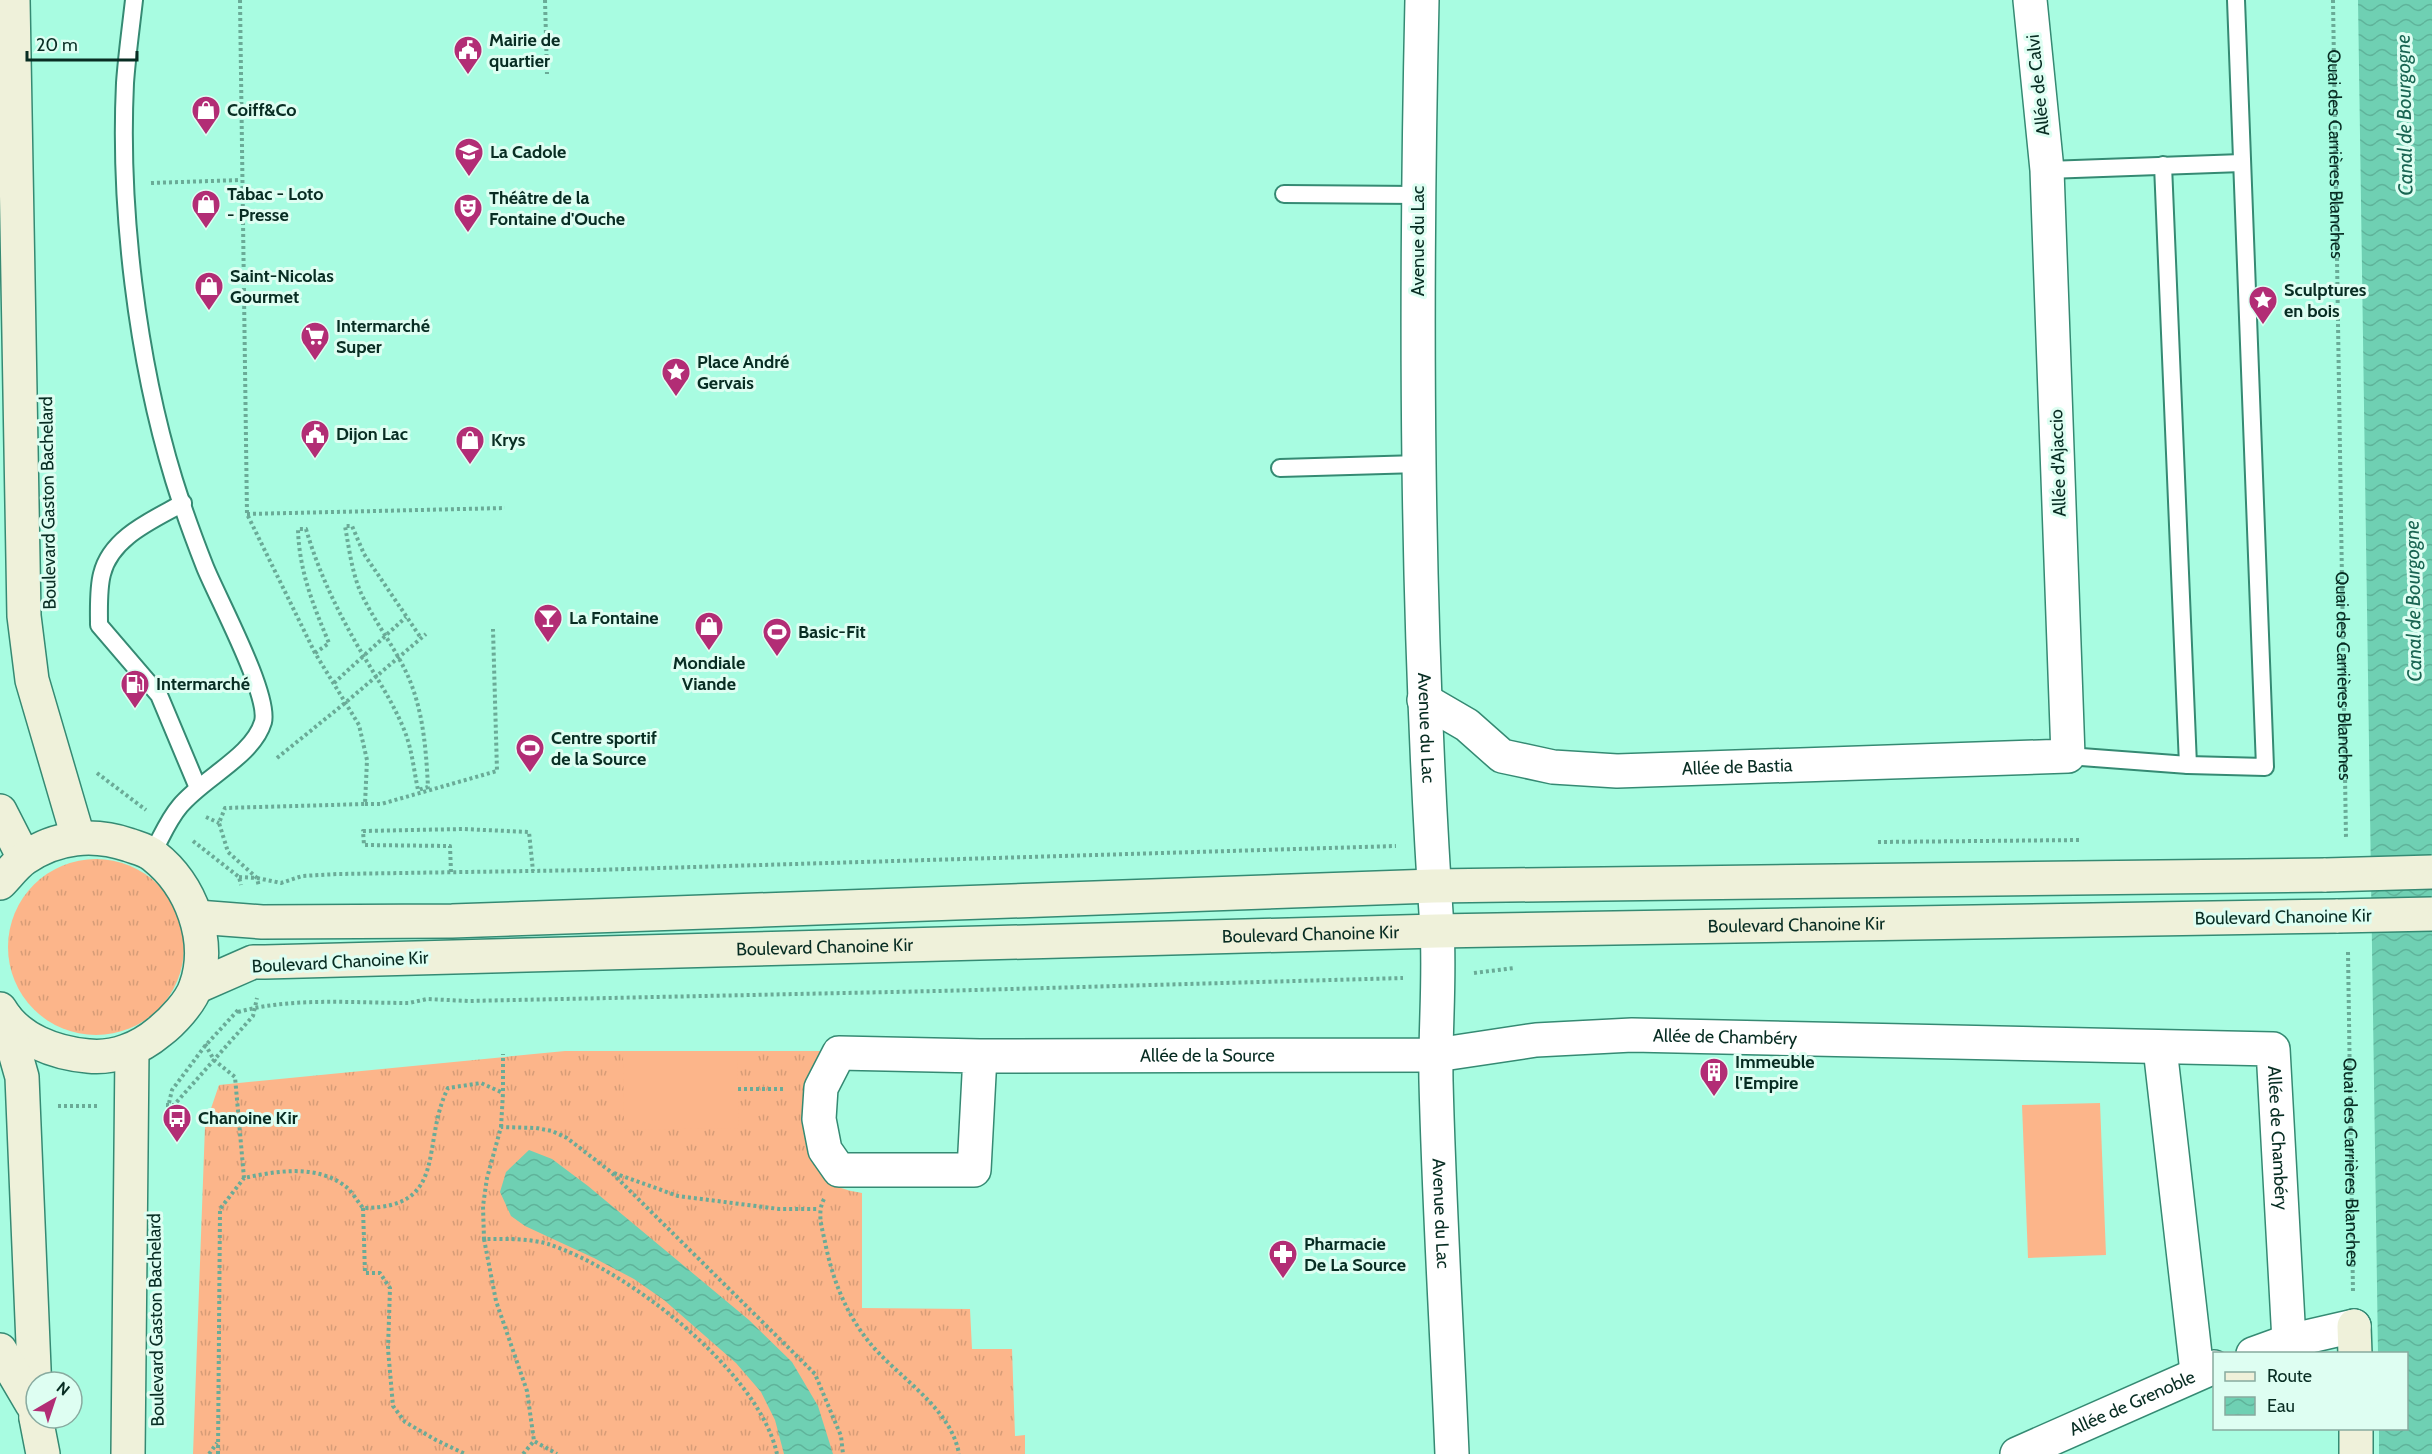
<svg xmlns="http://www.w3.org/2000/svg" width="2432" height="1454" font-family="Cabin,sans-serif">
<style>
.grass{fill:url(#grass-tufts)}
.garden{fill:#fcb58a}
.water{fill:url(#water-waves)}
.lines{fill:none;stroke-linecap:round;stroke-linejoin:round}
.lane-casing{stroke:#358a73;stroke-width:20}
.street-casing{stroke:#358a73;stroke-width:36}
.secondary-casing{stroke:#358a73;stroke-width:36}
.path{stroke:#6aab97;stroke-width:4;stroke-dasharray:3 3;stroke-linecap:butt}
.lane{stroke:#fff;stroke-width:16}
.street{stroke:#fff;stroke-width:33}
.secondary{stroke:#eff1da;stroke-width:33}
.secondary-bridge-casing{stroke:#358a73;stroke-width:36;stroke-linecap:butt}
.secondary-bridge{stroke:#eff1da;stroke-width:33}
.labels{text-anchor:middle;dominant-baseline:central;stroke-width:6;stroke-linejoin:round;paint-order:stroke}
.poi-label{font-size:18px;font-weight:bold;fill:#082d23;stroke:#defef2;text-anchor:start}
.street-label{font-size:18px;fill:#082d23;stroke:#defef2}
.water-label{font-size:20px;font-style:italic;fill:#196552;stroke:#defef2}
</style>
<defs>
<pattern id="grass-tufts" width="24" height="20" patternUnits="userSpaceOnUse" patternTransform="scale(1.5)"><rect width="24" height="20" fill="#fcb58a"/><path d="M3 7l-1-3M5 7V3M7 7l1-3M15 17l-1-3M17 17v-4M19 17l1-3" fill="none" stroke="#d69c77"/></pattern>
<pattern id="water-waves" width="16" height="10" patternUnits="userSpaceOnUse" patternTransform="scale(1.5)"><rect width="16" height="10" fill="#6fd0b3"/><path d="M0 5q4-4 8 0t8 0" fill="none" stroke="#5fb39a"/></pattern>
</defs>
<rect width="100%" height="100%" fill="#a8fce1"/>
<g class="grass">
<circle cx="96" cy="947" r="88"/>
<path d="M565,1051H843L813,1160C827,1184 834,1188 862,1193V1308L970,1309L972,1349H1012L1015,1436L1025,1435V1454H193L205,1126L219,1085Z"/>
</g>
<g class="garden">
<path d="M623,1051H737L739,1128L624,1130Z"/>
<path d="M2100,1103L2106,1255L2028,1258L2022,1105Z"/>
</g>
<g class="water">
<path d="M2358,0H2432V1454H2379V1429L2406,1428V1354L2378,1353Z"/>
<path d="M529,1150L552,1159L588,1186L749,1320L792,1362L818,1406L833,1454H784L775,1420L761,1392L736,1363L664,1300L634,1279L594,1258L525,1226L511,1216L500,1192L506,1172Z"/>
</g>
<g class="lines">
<g class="lane-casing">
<g id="lane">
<path d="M134,0C131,27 127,55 125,83C119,209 137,359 174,480C183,509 194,539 205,567C217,597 270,695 263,722C253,756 203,778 180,806C168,820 161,838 152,854"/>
<path d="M2163,165L2188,765"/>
<path d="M2047,170L2242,163"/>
<path d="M1284,194L1418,195"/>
<path d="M1280,468L1419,464"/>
<path d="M183,503C153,520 111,537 102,574C98,589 99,609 99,625L159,695L198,788"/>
<path d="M2068,756L2188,765L2265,767L2236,0"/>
</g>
</g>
<g class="street-casing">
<g id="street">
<path id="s3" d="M1422,0C1415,309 1416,619 1437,928C1440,979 1435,1031 1436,1081C1439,1206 1447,1330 1452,1454"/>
<path id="s4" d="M1424,700L1467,725L1502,756L1553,767L1617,771L2068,756L2047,170L2030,0"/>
<path d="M2160,1048L2197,1372"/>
<path id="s5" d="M980,1056L974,1170H839L825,1150L819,1119L821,1088L839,1053L980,1056L1436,1055L1536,1040L1632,1035L2273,1049L2289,1341"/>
<path d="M2253,1354L2289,1341L2354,1326"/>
<path id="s6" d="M2017,1454L2214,1367"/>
</g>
</g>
<g class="secondary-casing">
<g id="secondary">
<path d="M13,0L24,616L32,680L78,837"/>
<path d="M0,811L24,858"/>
<path d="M0,883C8,875 16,864 25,858C57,836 94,833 129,845C137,848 147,850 154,856C191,885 212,940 196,986C191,1002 172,1022 159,1032C140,1048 114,1059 88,1056C55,1053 18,1040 0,1009"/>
<path d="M197,917L262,922L452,921L1433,886L2326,875"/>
<path id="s7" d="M196,987L253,962H265L1437,931L2338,916"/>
<path d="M5,1017L22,1077L36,1417"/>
<path d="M2354,1326L2355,1354"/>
<path d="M0,1350L32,1404"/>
<path d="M36,1418L43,1454"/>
<path d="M2356,1428V1454"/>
<path d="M128,1454L132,1050"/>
</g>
</g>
<g class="path">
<path d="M240,0L247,514L315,653L359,725L367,760L365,804L225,808L219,823L228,852L257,878L259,887"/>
<path d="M545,0L547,74"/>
<path id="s1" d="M2333,0L2346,839"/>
<path d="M151,183L241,180"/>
<path d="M247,514L505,508"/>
<path d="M315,653L329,643C313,605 299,570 298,529H306C318,570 335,606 356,643C373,673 392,699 405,732C412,750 414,771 418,790L428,787C426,748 423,709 407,674C394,646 374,621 361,593C352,573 349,548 345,526H352L364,554L421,638"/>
<path d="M334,683L406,617"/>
<path d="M277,758L345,703L426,634"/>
<path d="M97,773L146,810"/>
<path d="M365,804H381L497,771L493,629"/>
<path d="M206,817L219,823"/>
<path d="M193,841L239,877L241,885"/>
<path d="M1878,842L2080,840"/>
<path d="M451,872L450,846L364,845L363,831L463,829L529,832L533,871"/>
<path d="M239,877L257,878L281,883L302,876L338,874L594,870L1396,846"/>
<path id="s2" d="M2348,952L2353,1292"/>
<path d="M1474,973L1514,968"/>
<path d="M238,1012C292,997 353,1003 409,1003L427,999L468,1001L938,991L1403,978"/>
<path d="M205,1044L214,1060L235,1077L244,1178C276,1171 316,1164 345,1186C352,1191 357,1201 363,1208C450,1208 420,1144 448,1088L481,1083L503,1093"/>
<path d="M738,1089H786"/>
<path d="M169,1103L172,1090L205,1046L239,1009"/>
<path d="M166,1105H174L253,1016L257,998"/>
<path d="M58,1106H98"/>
<path d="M501,1127L503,1093V1054"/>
<path d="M614,1173L678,1196L779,1209H819"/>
<path d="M824,1199C816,1214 823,1230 826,1247C834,1283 846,1313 869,1342C897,1377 951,1407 959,1454"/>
<path d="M363,1208L365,1273H380L390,1288L388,1349L393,1406L405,1422L436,1440L465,1454"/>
<path d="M484,1239L496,1301L527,1391L534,1441"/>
<path d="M209,1454L217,1443"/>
<path d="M218,1454L220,1209L244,1178"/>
<path d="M523,1454L534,1441L557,1454"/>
<path d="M777,1454C759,1371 626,1269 548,1244C528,1238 505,1239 484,1239L483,1206L487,1178L501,1127L536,1128L552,1131L567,1138L611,1172L815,1374L841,1436L843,1454"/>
</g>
<use href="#lane" class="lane"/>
<use href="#street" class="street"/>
<use href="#secondary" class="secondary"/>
<g class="secondary-bridge-casing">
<g id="secondary-bridge">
<path d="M2326,875L2432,872"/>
<path d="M2338,916L2432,914"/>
</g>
</g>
<use href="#secondary-bridge" class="secondary-bridge"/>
</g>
<defs>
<g id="civic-pin" transform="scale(1.5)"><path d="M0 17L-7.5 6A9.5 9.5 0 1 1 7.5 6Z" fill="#b22d75" stroke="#defef2"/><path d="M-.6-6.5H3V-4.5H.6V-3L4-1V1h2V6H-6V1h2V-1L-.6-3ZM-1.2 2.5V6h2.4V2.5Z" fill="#fff"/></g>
<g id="shop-pin" transform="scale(1.5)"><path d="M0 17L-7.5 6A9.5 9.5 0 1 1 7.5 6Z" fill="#b22d75" stroke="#defef2"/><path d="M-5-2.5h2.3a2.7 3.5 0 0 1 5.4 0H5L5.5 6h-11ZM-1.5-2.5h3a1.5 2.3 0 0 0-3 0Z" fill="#fff"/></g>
<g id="school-pin" transform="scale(1.5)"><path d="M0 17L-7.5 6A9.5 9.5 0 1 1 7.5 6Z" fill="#b22d75" stroke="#defef2"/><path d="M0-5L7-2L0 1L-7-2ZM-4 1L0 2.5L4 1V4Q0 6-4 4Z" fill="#fff"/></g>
<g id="theatre-pin" transform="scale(1.5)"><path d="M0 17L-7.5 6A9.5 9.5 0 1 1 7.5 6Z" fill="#b22d75" stroke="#defef2"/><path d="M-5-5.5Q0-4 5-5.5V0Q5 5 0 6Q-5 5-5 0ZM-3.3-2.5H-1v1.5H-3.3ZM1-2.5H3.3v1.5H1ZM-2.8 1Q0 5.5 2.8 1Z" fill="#fff"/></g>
<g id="sight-pin" transform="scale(1.5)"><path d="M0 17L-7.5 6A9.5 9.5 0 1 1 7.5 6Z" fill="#b22d75" stroke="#defef2"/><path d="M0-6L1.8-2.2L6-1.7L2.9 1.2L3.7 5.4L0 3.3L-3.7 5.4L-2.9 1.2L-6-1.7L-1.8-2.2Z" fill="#fff"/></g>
<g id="supermarket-pin" transform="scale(1.5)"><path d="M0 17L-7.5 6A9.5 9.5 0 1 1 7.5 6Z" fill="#b22d75" stroke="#defef2"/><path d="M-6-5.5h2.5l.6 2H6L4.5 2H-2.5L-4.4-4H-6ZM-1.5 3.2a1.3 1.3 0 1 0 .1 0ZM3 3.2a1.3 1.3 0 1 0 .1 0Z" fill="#fff"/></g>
<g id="bar-pin" transform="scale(1.5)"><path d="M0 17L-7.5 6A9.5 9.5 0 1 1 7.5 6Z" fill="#b22d75" stroke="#defef2"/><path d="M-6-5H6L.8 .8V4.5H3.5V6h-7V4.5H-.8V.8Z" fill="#fff"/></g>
<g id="stadium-pin" transform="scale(1.5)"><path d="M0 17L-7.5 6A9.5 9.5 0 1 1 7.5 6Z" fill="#b22d75" stroke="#defef2"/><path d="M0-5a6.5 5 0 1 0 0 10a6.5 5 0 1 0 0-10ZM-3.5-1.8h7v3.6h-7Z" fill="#fff"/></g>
<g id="fuel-pin" transform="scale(1.5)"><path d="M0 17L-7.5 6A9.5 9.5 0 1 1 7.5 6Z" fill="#b22d75" stroke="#defef2"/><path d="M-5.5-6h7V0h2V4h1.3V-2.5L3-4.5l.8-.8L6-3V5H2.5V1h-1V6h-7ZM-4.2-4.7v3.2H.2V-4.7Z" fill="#fff"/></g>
<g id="building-pin" transform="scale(1.5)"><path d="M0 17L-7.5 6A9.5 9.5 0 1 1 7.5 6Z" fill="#b22d75" stroke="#defef2"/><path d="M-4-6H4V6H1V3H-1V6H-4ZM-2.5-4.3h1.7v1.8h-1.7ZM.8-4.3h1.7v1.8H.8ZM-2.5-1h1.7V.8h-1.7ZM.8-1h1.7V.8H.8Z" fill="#fff"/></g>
<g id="bus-pin" transform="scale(1.5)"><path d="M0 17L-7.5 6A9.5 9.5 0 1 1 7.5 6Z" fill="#b22d75" stroke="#defef2"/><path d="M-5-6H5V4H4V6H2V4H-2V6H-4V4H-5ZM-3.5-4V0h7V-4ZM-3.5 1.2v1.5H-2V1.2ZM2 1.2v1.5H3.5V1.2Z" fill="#fff"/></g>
<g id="pharmacy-pin" transform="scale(1.5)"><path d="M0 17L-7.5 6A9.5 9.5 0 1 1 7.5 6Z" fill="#b22d75" stroke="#defef2"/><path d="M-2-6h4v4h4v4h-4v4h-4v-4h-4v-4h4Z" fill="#fff"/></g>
</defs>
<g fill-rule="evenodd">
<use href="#civic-pin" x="468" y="50"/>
<use href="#shop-pin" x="206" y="110"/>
<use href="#school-pin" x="469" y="152"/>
<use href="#shop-pin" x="206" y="204"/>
<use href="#theatre-pin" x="468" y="208"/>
<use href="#shop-pin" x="209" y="286"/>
<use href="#sight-pin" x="2263" y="300"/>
<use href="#supermarket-pin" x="315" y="336"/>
<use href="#sight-pin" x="676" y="372"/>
<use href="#civic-pin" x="315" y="434"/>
<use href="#shop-pin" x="470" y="440"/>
<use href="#bar-pin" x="548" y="618"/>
<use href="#shop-pin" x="709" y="626"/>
<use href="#stadium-pin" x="777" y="632"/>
<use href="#fuel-pin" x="135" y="684"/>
<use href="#stadium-pin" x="530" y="748"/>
<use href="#building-pin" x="1714" y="1072"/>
<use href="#bus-pin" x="177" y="1118"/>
<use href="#pharmacy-pin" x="1283" y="1254"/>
</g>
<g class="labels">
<g class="poi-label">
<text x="489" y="40">Mairie de<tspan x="489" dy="21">quartier</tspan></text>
<text x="227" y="110">Coiff&amp;Co</text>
<text x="490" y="152">La Cadole</text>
<text x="227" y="194">Tabac - Loto<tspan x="227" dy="21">- Presse</tspan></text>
<text x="489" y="198">Théâtre de la<tspan x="489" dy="21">Fontaine d'Ouche</tspan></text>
<text x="230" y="276">Saint-Nicolas<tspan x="230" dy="21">Gourmet</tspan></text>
<text x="2284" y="290">Sculptures<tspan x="2284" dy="21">en bois</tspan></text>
<text x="336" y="326">Intermarché<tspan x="336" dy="21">Super</tspan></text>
<text x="697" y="362">Place André<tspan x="697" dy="21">Gervais</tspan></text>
<text x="336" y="434">Dijon Lac</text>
<text x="491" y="440">Krys</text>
<text x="569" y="618">La Fontaine</text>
<text x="798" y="632">Basic-Fit</text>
<text x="709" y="663" text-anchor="middle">Mondiale<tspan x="709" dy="21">Viande</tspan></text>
<text x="156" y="684">Intermarché</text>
<text x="551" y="738">Centre sportif<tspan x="551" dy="21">de la Source</tspan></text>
<text x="1735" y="1062">Immeuble<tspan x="1735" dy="21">l'Empire</tspan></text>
<text x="198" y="1118">Chanoine Kir</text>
<text x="1304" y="1244">Pharmacie<tspan x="1304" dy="21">De La Source</tspan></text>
</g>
<g class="street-label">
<text transform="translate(2038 85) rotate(-96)">Allée de Calvi</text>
<text stroke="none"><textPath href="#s1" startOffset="154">Quai des Carrières Blanches</textPath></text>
<text transform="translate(1418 241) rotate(-90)">Avenue du Lac</text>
<text transform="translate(2058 463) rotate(-92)">Allée d'Ajaccio</text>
<text transform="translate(48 503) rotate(-91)">Boulevard Gaston Bachelard</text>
<text stroke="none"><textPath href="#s1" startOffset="676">Quai des Carrières Blanches</textPath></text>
<text stroke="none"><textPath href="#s3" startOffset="728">Avenue du Lac</textPath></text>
<text stroke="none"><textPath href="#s4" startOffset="333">Allée de Bastia</textPath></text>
<text transform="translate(2283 917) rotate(-1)">Boulevard Chanoine Kir</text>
<text stroke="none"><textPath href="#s7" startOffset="1606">Boulevard Chanoine Kir</textPath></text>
<text stroke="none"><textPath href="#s7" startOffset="1120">Boulevard Chanoine Kir</textPath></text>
<text stroke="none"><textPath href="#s7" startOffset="634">Boulevard Chanoine Kir</textPath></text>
<text transform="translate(340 962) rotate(-3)">Boulevard Chanoine Kir</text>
<text stroke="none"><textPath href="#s5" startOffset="1263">Allée de Chambéry</textPath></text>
<text stroke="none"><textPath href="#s5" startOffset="744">Allée de la Source</textPath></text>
<text stroke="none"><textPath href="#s5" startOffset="1900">Allée de Chambéry</textPath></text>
<text stroke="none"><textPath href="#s2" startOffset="210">Quai des Carrières Blanches</textPath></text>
<text stroke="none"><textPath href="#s3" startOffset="1214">Avenue du Lac</textPath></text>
<text transform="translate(156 1320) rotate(-91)">Boulevard Gaston Bachelard</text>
<text stroke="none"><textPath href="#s6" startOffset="126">Allée de Grenoble</textPath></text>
</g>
<g class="water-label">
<text transform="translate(2404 115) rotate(-91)">Canal de Bourgogne</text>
<text transform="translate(2413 601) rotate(-91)">Canal de Bourgogne</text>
</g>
</g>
<rect x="2213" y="1352" width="195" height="78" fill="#defef2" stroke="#88aa9f" stroke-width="1.5"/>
<rect x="2225" y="1372" width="30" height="9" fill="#eff1da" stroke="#88aa9f" stroke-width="1.5"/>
<text x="2267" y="1382" font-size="18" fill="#082d23">Route</text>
<rect x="2225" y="1397" width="30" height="18" fill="url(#water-waves)" stroke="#88aa9f" stroke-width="1.5"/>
<text x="2267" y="1412" font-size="18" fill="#082d23">Eau</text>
<g transform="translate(54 1400) rotate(39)"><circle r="28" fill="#defef2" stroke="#88aa9f" stroke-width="1.5"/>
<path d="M0-4.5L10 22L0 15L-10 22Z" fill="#b22d75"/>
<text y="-9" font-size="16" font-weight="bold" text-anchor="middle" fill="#082d23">N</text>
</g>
<path d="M27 51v9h110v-9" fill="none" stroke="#082d23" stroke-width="3"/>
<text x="36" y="51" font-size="18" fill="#082d23" stroke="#defef2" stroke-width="4.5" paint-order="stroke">20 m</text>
</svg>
